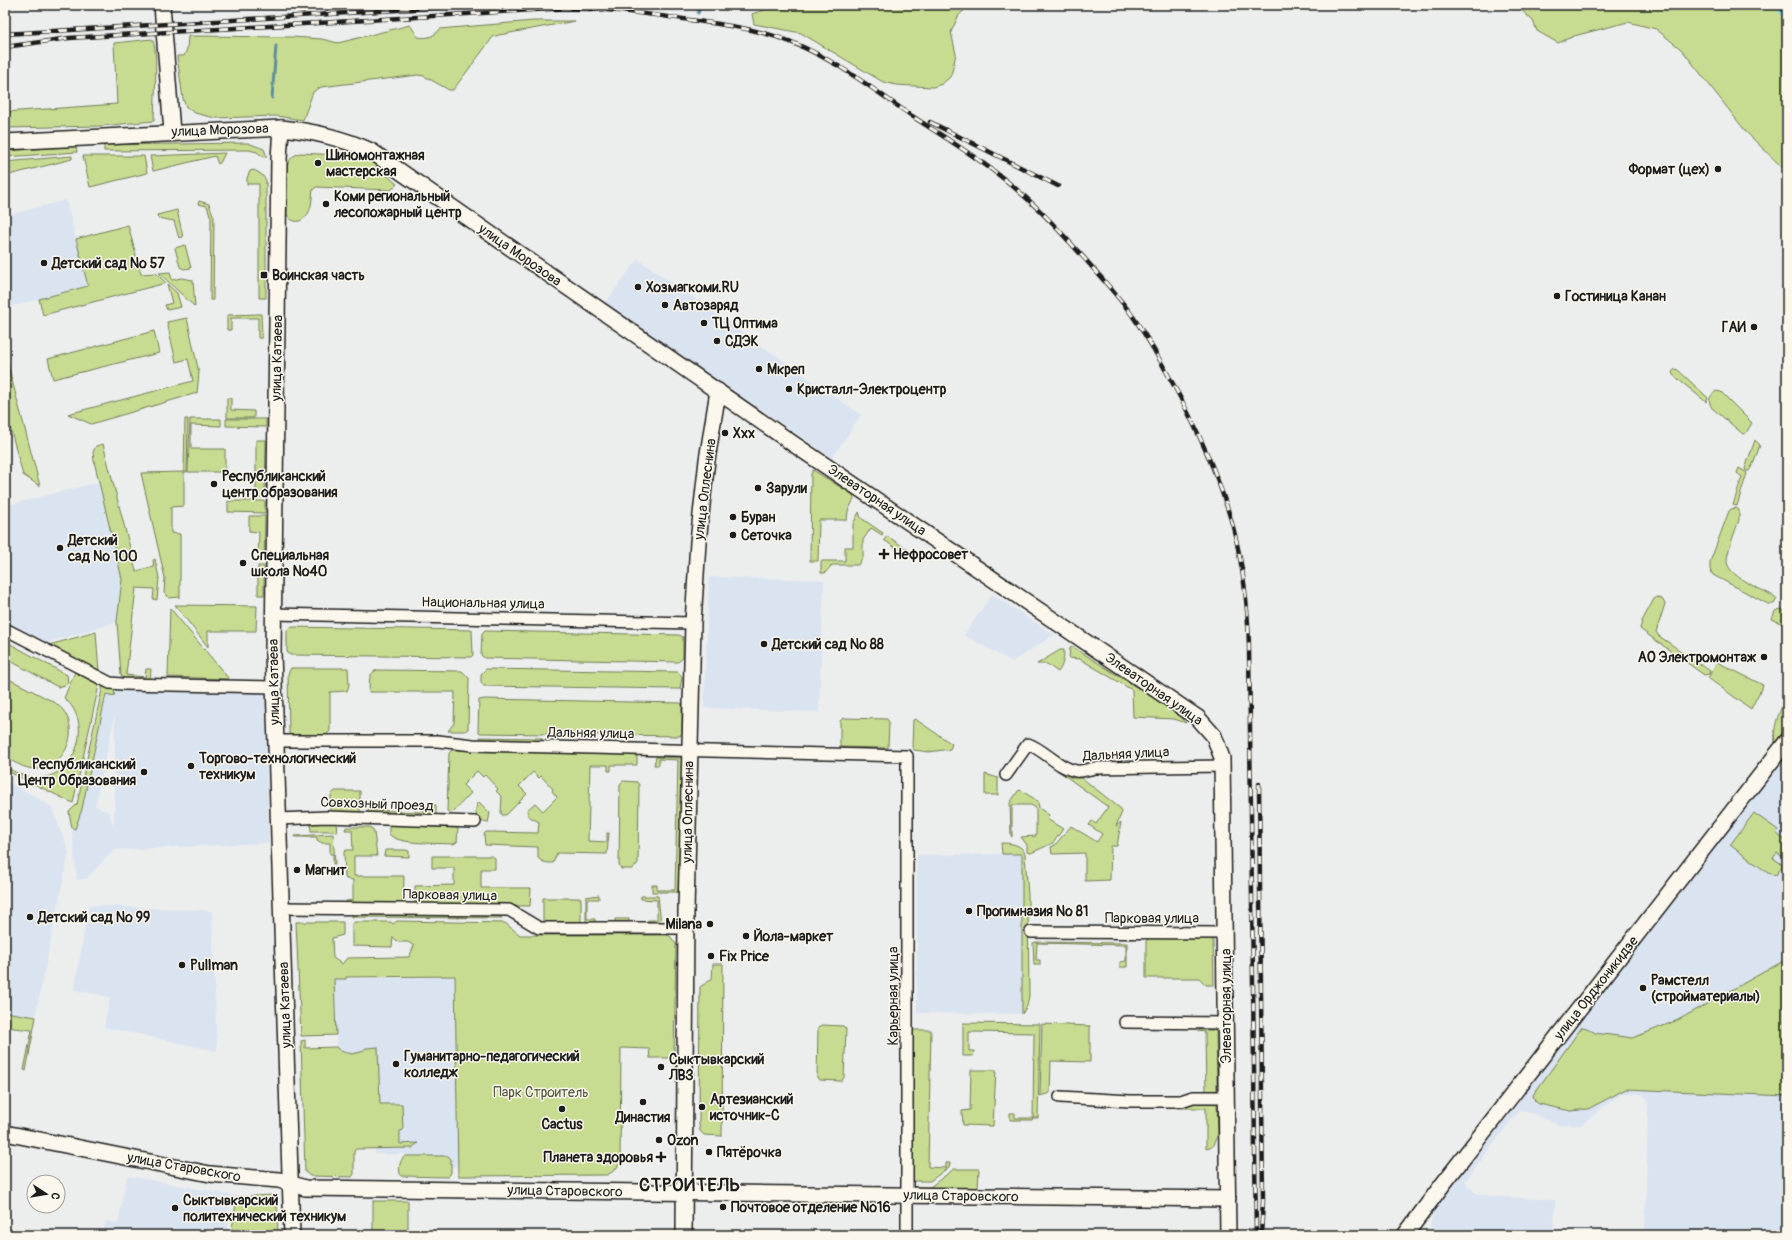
<svg xmlns="http://www.w3.org/2000/svg" width="1792" height="1240" font-family="Pangolin,sans-serif">
<style>
.built{fill:#dae3f0;fill-rule:evenodd}
.green{fill:#c8dc91;stroke:#727c56}
.lines{fill:none;stroke-linecap:round;stroke-linejoin:round}
.stream{stroke:#608d9b;stroke-width:3}
.river{stroke:#8ed8ef;stroke-width:17}
.street-casing{stroke:#1c1c1c;stroke-width:14}
.secondary-casing{stroke:#1c1c1c;stroke-width:18}
.street{stroke:#fbf7ec;stroke-width:11}
.secondary{stroke:#fbf7ec;stroke-width:15}
.rail-casing{stroke:#1c1c1c;stroke-width:4.5}
.rail{stroke:#fbf7ec;stroke-width:3;stroke-dasharray:9;stroke-linecap:butt}
.poi-dot{fill:#1c1c1c;stroke:#fbf7ec;stroke-width:1.5}
.labels{text-anchor:middle;dominant-baseline:central;stroke-width:3;stroke-linejoin:round;paint-order:stroke}
.street-label{font-size:14px;fill:#1c1c1c;stroke:#fbf7ec}
.poi-label{font-size:14px;font-weight:bold;fill:#1c1c1c;stroke:#fbf7ec;text-anchor:start}
.park-label{font-size:14px;fill:#50563f;stroke:#fbf7ec}
.district-label{font-size:18px;font-weight:bold;letter-spacing:1px;fill:#1c1c1c;stroke:#fbf7ec}
</style>
<rect width="100%" height="100%" fill="#eceeee"/>
<filter id="ink" filterUnits="userSpaceOnUse"><feTurbulence type="fractalNoise" baseFrequency=".025" numOctaves="2"/><feDisplacementMap in="SourceGraphic" scale="8" xChannelSelector="R" yChannelSelector="G"/><feConvolveMatrix kernelMatrix="1 2 1 2 8 2 1 2 1" color-interpolation-filters="sRGB"/></filter>
<g filter="url(#ink)">
<g class="built">
<path d="M66,200L88,286L5,308V216Z"/>
<path d="M638,259L861,415L832,458L605,303Z"/>
<path d="M99,482L122,579L117,622L46,643L5,621V506Z"/>
<path d="M709,577L824,580L819,712L704,708Z"/>
<path d="M992,594L1054,635L1012,662L964,635Z"/>
<path d="M265,688L269,843L114,850L87,878L77,880L72,832L79,812L104,691L115,694V689ZM115,715L114,828L109,813L95,806Z"/>
<path d="M1787,750V1235H1645L1648,1106L1646,1098L1642,1094L1628,1093L1620,1095L1607,1104L1581,1125H1559L1527,1111L1521,1110L1516,1114L1466,1180L1468,1186L1476,1193L1488,1196L1555,1200L1554,1235H1429L1434,1205Z"/>
<path d="M5,780L51,806L69,852L35,1017L5,1012Z"/>
<path d="M1022,854V1014L917,1013V855Z"/>
<path d="M89,905L212,911L217,1051L104,1027L110,997L74,990Z"/>
<path d="M454,977L458,1167L407,1166L406,1154H375L373,1082L338,1083L334,979Z"/>
<path d="M127,1176L232,1195L226,1235H103L106,1221L118,1223Z"/>
</g>
<g class="green">
<path d="M824,5H970L959,15L951,32L956,54L951,76L942,84L933,87L896,85L883,82L801,33L754,24L752,14L767,9Z"/>
<path d="M1516,5H1787V172L1747,133L1682,50L1656,29L1628,22L1574,36L1558,43L1537,31L1533,21Z"/>
<path d="M534,21H575L499,35L493,37L453,90H449L424,76L418,75L321,87L313,92L303,120L276,116L215,118L195,113L186,107L183,99L177,56H184L187,49L188,36L292,37L322,39L338,43L410,25L418,37C427,39 435,36 440,29L450,28Z"/>
<path d="M152,39C159,48 154,107 154,121L100,126L5,128V112L117,104L114,43Z"/>
<path d="M248,143L264,149L267,157H264L257,152L249,150L104,151V145Z"/>
<path d="M76,146L77,152L5,157V151Z"/>
<path d="M225,153L220,163L218,164L215,156L153,171L150,156Z"/>
<path d="M300,153L360,156L372,159L385,174L397,184L391,190L316,187L313,190C312,195 312,201 311,206C308,219 296,228 287,215V167C289,159 292,156 300,153Z"/>
<path d="M72,156V159L5,176V162Z"/>
<path d="M83,156H144L147,173L90,187Z"/>
<path d="M254,170L261,174L266,180V298H259V184H247V178L250,171Z"/>
<path d="M199,201L209,204L214,217L213,300H210L211,218L207,206L198,204Z"/>
<path d="M177,210L183,237L179,238L174,221L158,218L157,215Z"/>
<path d="M128,225L141,274L156,273L166,283L43,315L39,299L88,286L76,239Z"/>
<path d="M185,245L191,268L184,269L180,267L175,248Z"/>
<path d="M170,272L172,280L181,278L193,280L195,307L159,273Z"/>
<path d="M167,284L177,293L181,307L167,310L165,305L172,303Z"/>
<path d="M261,314L262,338H258V318H231V330H227V315Z"/>
<path d="M187,318L199,373L197,393L91,424L68,414L193,381L188,359L176,362L167,322Z"/>
<path d="M154,331L159,353L53,379L48,359Z"/>
<path d="M5,354L40,486L23,475L5,409Z"/>
<path d="M1675,369L1678,370L1706,396L1708,398L1706,402L1673,375L1672,372Z"/>
<path d="M1716,391L1721,392L1752,423L1746,433L1743,434L1712,408C1707,400 1710,396 1716,391Z"/>
<path d="M227,398H231V410L254,411V418H227Z"/>
<path d="M185,419H188L187,472H184V506L171,507V533L180,534V597L169,598L164,593L165,578L141,473L184,472Z"/>
<path d="M190,419H221V426L191,425V449H225V472H188Z"/>
<path d="M226,419H266V427L226,426Z"/>
<path d="M256,440H266L265,497H256Z"/>
<path d="M1755,440L1760,445L1754,462L1749,471H1746L1745,469Z"/>
<path d="M103,444L136,571L154,567L153,560L155,559L159,578L157,600L153,599L154,589L136,588L126,675L145,677L146,669H151L150,682L124,679L121,675L117,622L122,579L94,461L93,452L96,446Z"/>
<path d="M1739,468L1747,473L1737,506L1733,505L1742,477L1737,473Z"/>
<path d="M813,470L853,495L854,499L848,511L847,520H819L818,561H810L811,474Z"/>
<path d="M228,501H265V513L228,512Z"/>
<path d="M1736,508L1739,510V520C1735,532 1729,546 1727,559C1725,576 1761,589 1774,596L1777,599L1774,604H1768L1713,575L1710,569V562L1729,511L1731,509Z"/>
<path d="M859,512L861,518L883,533L882,535L871,528L863,540V557L858,565H832L825,573H821V561H845V547H853V524Z"/>
<path d="M249,516H265L264,558H258L259,532L249,531Z"/>
<path d="M887,536L913,553L910,558L884,540Z"/>
<rect x="258" y="566" width="6" height="29"/>
<path d="M1657,597L1662,599L1665,604L1656,632L1659,636L1710,671L1709,674L1704,675L1640,629L1642,621L1654,599Z"/>
<path d="M175,605L257,606L256,631H208V647Z"/>
<path d="M170,608L229,679L168,677Z"/>
<path d="M1781,609L1787,613V626L1772,619L1775,611Z"/>
<path d="M290,627L472,630L473,655L471,657L290,655L287,652V630Z"/>
<path d="M485,631L679,635L683,637V658L678,662L484,658L481,655L482,634Z"/>
<path d="M96,632L99,672L49,645Z"/>
<path d="M5,641L67,675L68,683L65,685L58,687L5,658Z"/>
<path d="M1073,647L1180,715L1186,723L1174,719L1133,717L1132,690L1080,659L1069,658L1070,648Z"/>
<path d="M1060,650H1064C1064,658 1063,666 1058,672L1047,664H1037Z"/>
<path d="M1717,662L1763,685L1751,709L1708,678Z"/>
<path d="M291,668H348L349,685L347,691L330,692V731L325,736H294L290,735L289,733L288,674Z"/>
<path d="M486,669L678,672L682,677L680,689H677L484,686L481,682V674Z"/>
<path d="M377,670L462,671L469,678L468,729L465,731H448L454,723L455,692H369C370,682 367,674 377,670Z"/>
<path d="M75,672L99,685L73,803L5,770V767C14,771 23,777 34,778C74,781 96,724 64,698Z"/>
<path d="M5,677L54,702C86,723 66,771 34,769C23,768 14,762 5,757Z"/>
<path d="M103,685L115,688L114,696L106,694L82,809L75,829L72,828L69,812L77,804Z"/>
<path d="M1787,696V733L1777,747H1776C1771,729 1779,712 1787,696Z"/>
<path d="M485,699L681,703L682,704V733L680,736L480,733L478,730L479,700Z"/>
<path d="M843,718L887,719L889,722L888,748L840,747V721Z"/>
<path d="M915,719L952,744L950,749L929,752L914,750L912,748L913,720Z"/>
<path d="M480,737L542,738L540,742L482,741Z"/>
<path d="M452,750L637,754V765H611V771H608V765H590L588,841L607,842V833H609L607,854L557,853L553,863C547,863 543,863 538,858V847L485,845L484,834L486,832L538,833L539,822L528,816L527,810L535,803L543,811L557,797L552,791L553,789L541,776L539,778L533,772L519,786L527,794L506,815H502L501,813L502,797L496,791L498,789L485,775L483,777L477,771L463,785L471,793L452,813L447,811L449,753Z"/>
<path d="M1037,753L1072,778H1082L1121,809L1122,812L1116,826L1121,822L1117,846H1111L1110,880L1085,881V853L1052,854L1051,847L1055,845L1071,826L1097,842L1102,834L1089,825L1092,821L1096,824L1108,807L1035,754Z"/>
<path d="M656,757L682,758L678,892H652V885H657V890H675L678,760L659,759V765H654Z"/>
<path d="M985,774L998,778V795H985Z"/>
<path d="M623,781L637,782L639,785L638,863L633,869H621L619,864L620,784Z"/>
<path d="M1020,790L1038,801L1039,808L1049,815L1047,819L1063,829L1053,843L1031,853L1027,852V845L1021,837L1036,836V808L1031,805H1012V837L1011,836L1010,803L1018,791Z"/>
<path d="M335,791H360V812L366,813L369,810L423,812L425,806L436,805V815H432V818L331,813V795Z"/>
<path d="M479,802L490,813L488,823C477,822 472,811 479,802Z"/>
<path d="M1754,813L1778,830L1776,833L1787,842V860L1777,853L1773,858L1783,865L1776,875L1768,873L1730,845Z"/>
<path d="M310,821H336L337,833L334,831H311Z"/>
<path d="M389,825L458,828L457,842L454,844C440,843 397,845 389,834Z"/>
<path d="M346,827H370L374,832L377,856H354V876H404L403,904H349L346,903V901L353,900V880L346,879L345,877L344,852L346,850H353L352,830H345Z"/>
<path d="M333,834L335,864H333V854H330V843H322L317,840V837H295V836Z"/>
<path d="M1001,843C1010,843 1022,844 1025,854L1028,895L1029,996L1027,1006L1022,1014V854H1002Z"/>
<path d="M385,850H406L409,851V857L384,856Z"/>
<path d="M432,856H492L495,858V869H481V888H531L530,906L418,905L415,902V886L454,885V868H432Z"/>
<path d="M599,895V899H587V919H595V922H615V919H629V922L647,923L648,920H657V900L641,899V896H658L661,924H586V897Z"/>
<path d="M543,898H581V924L543,923Z"/>
<path d="M353,913H458V916L469,915L470,913L497,914L502,918L352,917Z"/>
<path d="M397,921L505,923L520,935H666L670,936L676,944L674,1058H650L649,1049L621,1048L620,1163L615,1170L607,1175L458,1176L455,976L346,977V979H334L336,1035L301,1036L296,922H343V935L332,938L333,958L342,964L347,958L409,957L414,946L408,942H398L393,937L392,947L352,946V924L355,922H391L393,924Z"/>
<path d="M1151,937L1211,938L1213,940L1214,985H1206L1199,978H1146V941Z"/>
<path d="M1036,942L1127,943V967H1120V962L1126,961V945L1037,943L1036,960H1040V965H1034L1033,943Z"/>
<path d="M1787,959V1096L1626,1089L1588,1109L1571,1111L1539,1104L1535,1101L1533,1095L1582,1027L1587,1028L1595,1033L1633,1038L1678,1020Z"/>
<path d="M713,964H723L722,1136L704,1135L700,1131L699,1124L700,987L712,979Z"/>
<path d="M5,1012L36,1017L26,1071L24,1070L32,1030L5,1027Z"/>
<path d="M963,1023L1040,1024L1038,1118H1033L1032,1120H1010V1113H1015V1118H1033L1034,1033L969,1032V1051H974L973,1056H963Z"/>
<path d="M1042,1024L1090,1026V1062L1051,1061L1050,1093L1040,1096Z"/>
<path d="M821,1025L843,1026L846,1029L844,1078L841,1081L820,1080L817,1078L818,1028Z"/>
<path d="M914,1030H931L928,1167L946,1168V1163H950L949,1167L930,1181H912L913,1031Z"/>
<path d="M1198,1030H1214L1216,1032L1217,1092L1206,1093L1205,1032L1198,1031Z"/>
<path d="M305,1040V1048L336,1047L340,1051L352,1054L361,1052L366,1048L378,1047L380,1104H402L403,1130L400,1131V1144L418,1143L412,1148L356,1149L354,1151V1174L352,1177L310,1176L305,1172L301,1041Z"/>
<path d="M971,1070H996L993,1126L963,1125L962,1111L970,1110Z"/>
<path d="M1193,1102H1214L1217,1103L1218,1134L1212,1147L1206,1149V1108H1177L1183,1105Z"/>
<path d="M405,1156H448L451,1159V1173L448,1177L401,1176C398,1170 399,1161 405,1156Z"/>
<path d="M954,1169H979L978,1189H912V1187H930Z"/>
<path d="M274,1195L277,1200L278,1235H231L237,1197Z"/>
<rect x="373" y="1201" width="35" height="34"/>
</g>
<g class="lines">
<g class="stream">
<path d="M720,5L721,7L740,5"/>
<path d="M698,13L701,5"/>
<path d="M272,98L276,46"/>
</g>
<path class="river" d="M1784,5L1787,10"/>
<g class="street-casing">
<g id="street">
<path d="M273,614L693,623"/>
<path d="M5,629L110,683L122,684L274,687"/>
<path d="M275,739L283,741H438L473,745L907,756V1235"/>
<path d="M1006,775L1028,744C1045,750 1058,768 1076,771C1081,772 1089,769 1095,768L1223,766"/>
<path d="M278,819L327,817L475,822"/>
<path d="M281,908L509,910L539,928H686"/>
<path d="M1031,932L1225,933"/>
<path d="M1125,1022L1225,1023"/>
<path d="M1060,1097L1130,1101H1181L1193,1097H1226"/>
</g>
</g>
<g class="secondary-casing">
<g id="secondary">
<path d="M162,5L172,132"/>
<path d="M281,128L279,159L273,653L292,1235"/>
<path d="M5,142L281,128C313,131 342,138 371,151L792,443L1198,718L1214,736L1222,758L1228,1235"/>
<path d="M5,1133L210,1174L279,1180L305,1188L1228,1199"/>
<path d="M684,1235L686,911L693,623L698,542L707,460L718,391"/>
<path d="M1405,1235L1443,1184L1787,741"/>
</g>
</g>
<use href="#street" class="street"/>
<use href="#secondary" class="secondary"/>
<g class="rail-casing">
<g id="rail">
<path d="M5,34L479,5"/>
<path d="M5,47L69,38L550,9C597,7 643,13 690,20C719,24 749,28 777,37C827,53 870,87 912,116C950,141 990,165 1023,195C1045,214 1065,237 1085,259C1100,276 1115,293 1129,311C1145,333 1159,358 1172,382C1197,428 1219,476 1233,527C1243,565 1248,606 1249,646L1256,1235"/>
<path d="M930,122L1058,186"/>
<path d="M1259,784L1263,1201L1261,1235"/>
</g>
</g>
<use href="#rail" class="rail"/>
</g>
</g>
<g class="poi-dot">
<circle cx="318" cy="163" r="4"/>
<circle cx="1718" cy="169" r="4"/>
<circle cx="326" cy="204" r="4"/>
<circle cx="44" cy="263" r="4"/>
<rect x="260" y="271" width="8" height="8" rx="2"/>
<circle cx="638" cy="287" r="4"/>
<circle cx="1557" cy="296" r="4"/>
<circle cx="665" cy="305" r="4"/>
<circle cx="704" cy="323" r="4"/>
<circle cx="1754" cy="327" r="4"/>
<circle cx="717" cy="341" r="4"/>
<circle cx="759" cy="369" r="4"/>
<circle cx="789" cy="389" r="4"/>
<circle cx="725" cy="433" r="4"/>
<circle cx="214" cy="484" r="4"/>
<circle cx="758" cy="488" r="4"/>
<circle cx="733" cy="517" r="4"/>
<circle cx="733" cy="535" r="4"/>
<circle cx="60" cy="548" r="4"/>
<path d="M882 548h4v4h4v4h-4v4h-4v-4h-4v-4h4z"/>
<circle cx="243" cy="563" r="4"/>
<circle cx="764" cy="644" r="4"/>
<circle cx="1764" cy="657" r="4"/>
<circle cx="191" cy="766" r="4"/>
<circle cx="144" cy="772" r="4"/>
<circle cx="297" cy="870" r="4"/>
<circle cx="969" cy="911" r="4"/>
<circle cx="30" cy="917" r="4"/>
<circle cx="710" cy="924" r="4"/>
<circle cx="746" cy="936" r="4"/>
<circle cx="711" cy="956" r="4"/>
<circle cx="182" cy="965" r="4"/>
<circle cx="1643" cy="988" r="4"/>
<circle cx="396" cy="1064" r="4"/>
<circle cx="661" cy="1067" r="4"/>
<circle cx="643" cy="1102" r="4"/>
<circle cx="702" cy="1107" r="4"/>
<circle cx="562" cy="1109" r="4"/>
<circle cx="659" cy="1140" r="4"/>
<circle cx="709" cy="1152" r="4"/>
<path d="M659 1151h4v4h4v4h-4v4h-4v-4h-4v-4h4z"/>
<circle cx="723" cy="1207" r="4"/>
<circle cx="175" cy="1208" r="4"/>
</g>
<g class="labels">
<g class="street-label">
<text transform="translate(220 130) rotate(-2)">улица Морозова</text>
<text transform="translate(520 255) rotate(35)">улица Морозова</text>
<text transform="translate(277 358) rotate(-89)">улица Катаева</text>
<text transform="translate(705 489) rotate(-83)">улица Оплеснина</text>
<text transform="translate(877 500) rotate(34)">Элеваторная улица</text>
<text transform="translate(483 603) rotate(1)">Национальная улица</text>
<text transform="translate(274 682) rotate(-91)">улица Катаева</text>
<text transform="translate(1154 689) rotate(35)">Элеваторная улица</text>
<text transform="translate(591 733) rotate(1)">Дальняя улица</text>
<text transform="translate(1126 754) rotate(-3)">Дальняя улица</text>
<text transform="translate(377 804) rotate(2)">Совхозный проезд</text>
<text transform="translate(688 812) rotate(-89)">улица Оплеснина</text>
<text transform="translate(450 895) rotate(1)">Парковая улица</text>
<text x="1152" y="918">Парковая улица</text>
<text transform="translate(1596 988) rotate(-52)">улица Орджоникидзе</text>
<text transform="translate(893 996) rotate(-90)">Карьерная улица</text>
<text transform="translate(285 1005) rotate(-92)">улица Катаева</text>
<text transform="translate(1226 1006) rotate(-90)">Элеваторная улица</text>
<text transform="translate(184 1167) rotate(10)">улица Старовского</text>
<text transform="translate(565 1191) rotate(1)">улица Старовского</text>
<text transform="translate(961 1196) rotate(1)">улица Старовского</text>
</g>
<g class="poi-label">
<text x="326" y="155">Шиномонтажная<tspan x="326" dy="16">мастерская</tspan></text>
<text x="1710" y="169" text-anchor="end">Формат (цех)</text>
<text x="334" y="196">Коми региональный<tspan x="334" dy="16">лесопожарный центр</tspan></text>
<text x="52" y="263">Детский сад № 57</text>
<text x="272" y="275">Воинская часть</text>
<text x="646" y="287">Хозмагкоми.RU</text>
<text x="1565" y="296">Гостиница Канан</text>
<text x="673" y="305">Автозаряд</text>
<text x="712" y="323">ТЦ Оптима</text>
<text x="1746" y="327" text-anchor="end">ГАИ</text>
<text x="725" y="341">СДЭК</text>
<text x="767" y="369">Мкреп</text>
<text x="797" y="389">Кристалл-Электроцентр</text>
<text x="733" y="433">Xxx</text>
<text x="222" y="476">Республиканский<tspan x="222" dy="16">центр образования</tspan></text>
<text x="766" y="488">Зарули</text>
<text x="741" y="517">Буран</text>
<text x="741" y="535">Сеточка</text>
<text x="68" y="540">Детский<tspan x="68" dy="16">сад № 100</tspan></text>
<text x="893" y="554">Нефросовет</text>
<text x="251" y="555">Специальная<tspan x="251" dy="16">школа №40</tspan></text>
<text x="772" y="644">Детский сад № 88</text>
<text x="1756" y="657" text-anchor="end">АО Электромонтаж</text>
<text x="199" y="758">Торгово-технологический<tspan x="199" dy="16">техникум</tspan></text>
<text x="136" y="764" text-anchor="end">Республиканский<tspan x="136" dy="16">Центр Образования</tspan></text>
<text x="305" y="870">Магнит</text>
<text x="977" y="911">Прогимназия № 81</text>
<text x="38" y="917">Детский сад № 99</text>
<text x="702" y="924" text-anchor="end">Milana</text>
<text x="754" y="936">Йола-маркет</text>
<text x="719" y="956">Fix Price</text>
<text x="190" y="965">Pullman</text>
<text x="1651" y="980">Рамстелл<tspan x="1651" dy="16">(стройматериалы)</tspan></text>
<text x="404" y="1056">Гуманитарно-педагогический<tspan x="404" dy="16">колледж</tspan></text>
<text x="669" y="1059">Сыктывкарский<tspan x="669" dy="16">ЛВЗ</tspan></text>
<text x="710" y="1099">Артезианский<tspan x="710" dy="16">источник-С</tspan></text>
<text x="643" y="1117" text-anchor="middle">Династия</text>
<text x="562" y="1124" text-anchor="middle">Cactus</text>
<text x="667" y="1140">Ozon</text>
<text x="717" y="1152">Пятёрочка</text>
<text x="653" y="1157" text-anchor="end">Планета здоровья</text>
<text x="183" y="1200">Сыктывкарский<tspan x="183" dy="16">политехнический техникум</tspan></text>
<text x="731" y="1207">Почтовое отделение №16</text>
</g>
<g class="park-label">
<text x="541" y="1092">Парк Строитель</text>
</g>
<g class="district-label">
<text x="690" y="1185">СТРОИТЕЛЬ</text>
</g>
</g>
<rect width="1792" height="1240" fill="none" stroke="#fbf7ec" stroke-width="20"/>
<rect x="10" y="10" width="1772" height="1220" fill="none" stroke="#1c1c1c" stroke-width="1.5" filter="url(#ink)"/>
<g transform="translate(46 1194) rotate(102)"><circle r="19" fill="#fbf7ec" stroke="#a29f99"/>
<path d="M0-3L7 15L0 10L-7 15Z" fill="#1c1c1c"/>
<text y="-6" font-size="11" font-weight="bold" text-anchor="middle" fill="#1c1c1c">С</text>
</g>
</svg>
